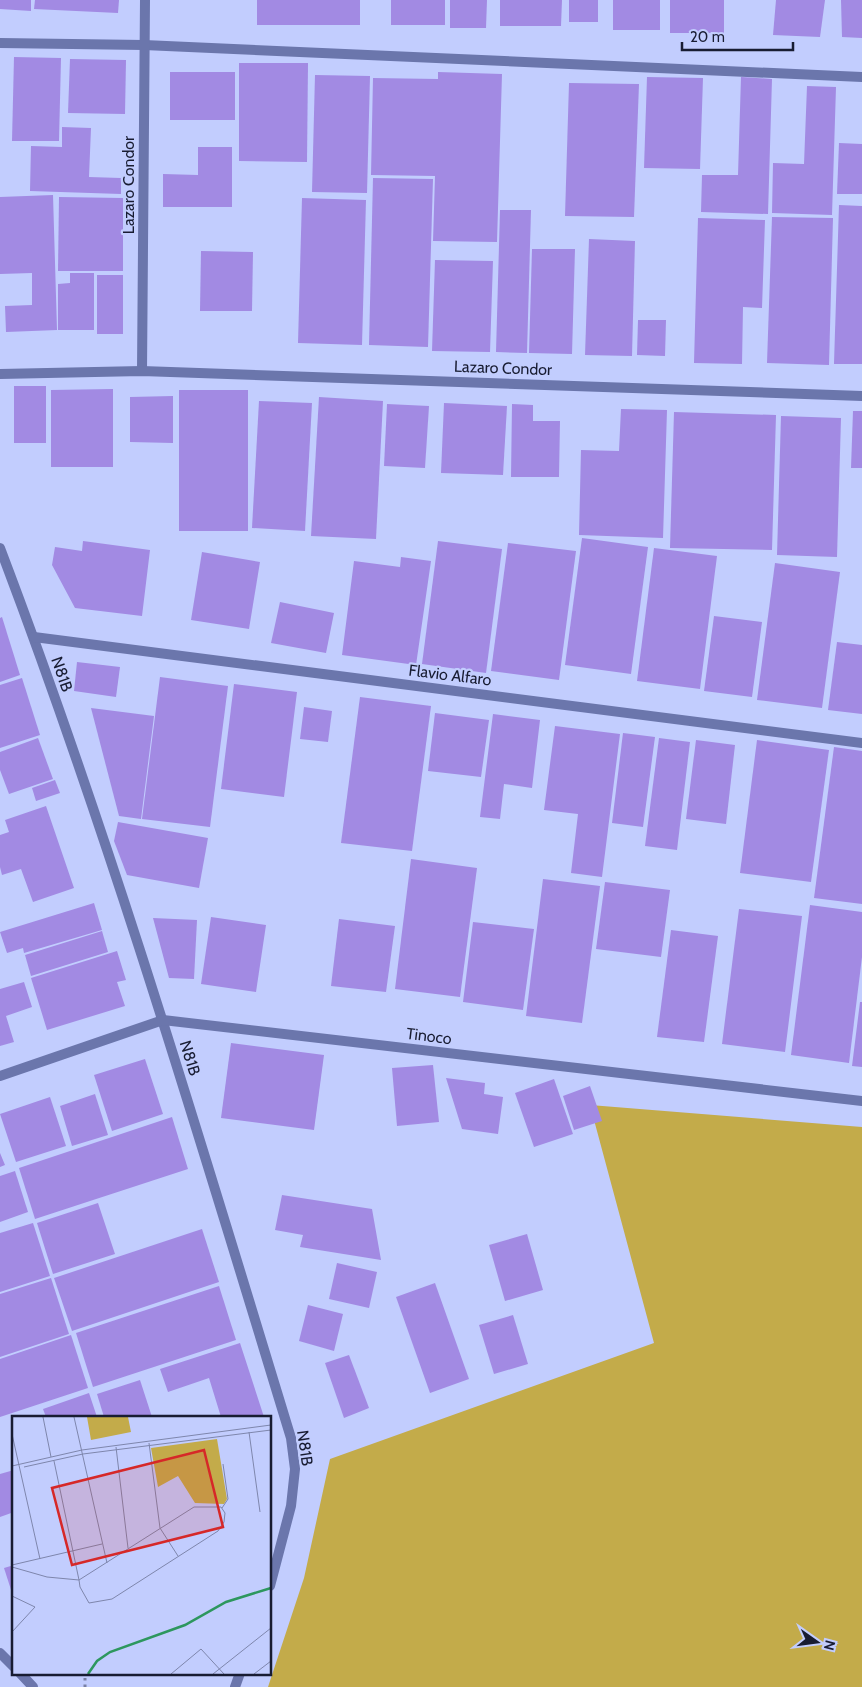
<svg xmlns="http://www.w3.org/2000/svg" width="862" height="1687" font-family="Cabin,sans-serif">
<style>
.green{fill:#c3ab4a}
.building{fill:#a28ae3}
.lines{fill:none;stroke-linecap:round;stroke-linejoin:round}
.path{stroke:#7880a5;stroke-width:3;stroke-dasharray:2.5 4;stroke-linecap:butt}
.minor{stroke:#6b76ac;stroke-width:10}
.labels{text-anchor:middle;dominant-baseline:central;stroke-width:4.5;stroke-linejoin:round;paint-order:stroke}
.street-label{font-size:16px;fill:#181c32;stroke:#c2cdfe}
.inset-river{fill:none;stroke:#2d975e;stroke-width:2.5}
.inset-road{fill:none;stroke:#7e86ac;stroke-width:1}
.view{fill:#d62828;fill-opacity:0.15;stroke:#d62828;stroke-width:2.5}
.inset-edge{fill:none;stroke:#181c32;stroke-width:2.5}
</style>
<rect width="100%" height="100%" fill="#c2cdfe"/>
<path class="green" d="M590,1105L862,1127V1687H268L304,1578L330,1459L654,1343Z"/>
<g class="building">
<path d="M0,0H31V11L0,9Z"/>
<path d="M35,0H119L118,13L34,9Z"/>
<rect x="257" y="0" width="103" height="25"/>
<rect x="391" y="0" width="54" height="25"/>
<path d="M450,0H487L486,28H450Z"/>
<path d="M500,0H562L561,26H500Z"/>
<rect x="569" y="0" width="29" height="22"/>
<rect x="613" y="0" width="47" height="30"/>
<rect x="670" y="0" width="54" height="33"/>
<path d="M776,0H825L820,37L773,35Z"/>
<path d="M841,0H862V38L842,37Z"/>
<path d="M14,57L61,58L59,141H12Z"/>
<path d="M70,59L126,60L125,114L68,113Z"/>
<path d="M239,63H308L307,162L239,161Z"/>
<rect x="170" y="72" width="65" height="48"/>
<path d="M438,72L502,74L497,242L433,241L435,176L371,175L373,78L438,79Z"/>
<path d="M315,75L370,76L367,193L312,192Z"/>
<path d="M647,77L703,78L700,169L644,168Z"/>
<path d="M741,77L772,79L768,214L701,212L702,175H738Z"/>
<path d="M569,83L639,84L634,217L565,216Z"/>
<path d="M807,86L836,87L832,215L772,213L773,163L804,164Z"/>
<path d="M62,127L91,128L89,177L121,178V194L30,191L31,146L62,147Z"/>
<path d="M839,143L862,144V194H837Z"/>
<path d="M198,147H232V207H163V174L198,175Z"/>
<path d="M373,178L433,179L428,347L369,345Z"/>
<path d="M53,195L57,330L6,332L5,306L32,305V273L0,274V197Z"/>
<path d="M59,197L123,198V271H58Z"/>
<path d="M302,198L366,200L362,345L298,343Z"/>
<path d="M839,205L862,206V364H834Z"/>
<path d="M500,210H531L527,353L496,352Z"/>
<path d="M772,217L833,218L829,365L767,363Z"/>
<path d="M698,218L765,220L762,308L743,307L742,364L694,363Z"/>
<path d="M589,239L635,241L632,356L585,355Z"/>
<path d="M532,249H575L572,354L529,353Z"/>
<path d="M201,251L253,252L252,311H200Z"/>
<path d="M435,260L493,261L490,352L432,351Z"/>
<path d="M70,273H94V330H58V284L70,283Z"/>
<rect x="97" y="275" width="26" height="59"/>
<path d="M638,320H666L665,356L637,355Z"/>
<rect x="14" y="386" width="32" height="57"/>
<path d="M113,389V467H51V390Z"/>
<rect x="179" y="390" width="69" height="141"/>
<path d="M173,396V443L130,442V397Z"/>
<path d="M319,397L383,401L376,539L311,536Z"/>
<path d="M259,401L312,403L305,531L252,528Z"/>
<path d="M444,403L507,406L503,475L441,473Z"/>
<path d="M387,404L429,406L425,468L384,466Z"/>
<path d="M512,404L533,405V421H560L559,477H511Z"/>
<path d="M621,409L667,410L663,538L579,535L581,450L619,451Z"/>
<path d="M853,411H862V468H851Z"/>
<path d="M674,412L776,415L772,550L670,548Z"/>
<path d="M781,416L841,418L837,557L777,555Z"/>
<path d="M582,538L648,547L631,674L565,665Z"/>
<path d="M83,541L150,550L142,616L75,608L52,565L55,547L82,551Z"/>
<path d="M438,541L502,549L486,673L422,664Z"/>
<path d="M508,543L576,551L559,680L491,671Z"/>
<path d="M654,548L717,556L700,689L637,681Z"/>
<path d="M202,552L260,562L249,629L191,620Z"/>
<path d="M401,557L431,561L416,665L342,655L354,561L400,567Z"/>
<path d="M775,563L840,572L822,708L757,700Z"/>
<path d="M280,602L334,613L326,653L271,643Z"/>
<path d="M714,616L762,622L752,697L704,691Z"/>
<path d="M2,617L20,675L0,682V618Z"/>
<path d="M837,642L862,645V714L828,710Z"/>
<path d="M77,662L120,667L116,697L74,691Z"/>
<path d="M160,677L228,686L210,827L142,819Z"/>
<path d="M22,678L40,735L0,748V685Z"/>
<path d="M234,684L297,692L284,797L221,789Z"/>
<path d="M360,697L431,706L412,851L341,843Z"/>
<path d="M304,707L332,711L328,742L300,739Z"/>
<path d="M91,708L154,716L141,819L119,816Z"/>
<path d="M435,713L489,720L481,777L428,771Z"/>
<path d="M493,714L540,720L532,788L504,784L500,819L480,817Z"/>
<path d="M555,726L620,734L602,877L571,873L578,814L544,810Z"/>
<path d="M623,733L655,737L643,827L612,823Z"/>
<path d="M38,738L53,779L9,794L0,770V752Z"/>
<path d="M659,738L690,742L677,850L645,846Z"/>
<path d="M696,740L735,745L726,824L686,819Z"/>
<path d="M757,740L829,750L811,882L740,873Z"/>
<path d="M834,747L862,751V904L814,898Z"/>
<path d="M55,780L60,793L36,801L32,788Z"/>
<path d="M46,806L74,888L33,902L21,869L2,875L0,867V835L9,832L5,820Z"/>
<path d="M118,822L208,838L199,888L127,875L114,841Z"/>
<path d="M411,859L477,868L460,997L395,989Z"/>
<path d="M543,879L600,886L582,1023L526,1016Z"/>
<path d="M605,882L670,890L661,957L596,949Z"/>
<path d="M94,903L102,930L24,953L23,948L7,953L0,932Z"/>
<path d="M810,905L862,912V957L849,1063L791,1055Z"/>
<path d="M739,909L802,916L785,1052L722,1044Z"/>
<path d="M211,917L266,925L256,992L201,984Z"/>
<path d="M153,918L197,920L194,979L169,978Z"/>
<path d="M339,919L395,926L386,992L331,986Z"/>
<path d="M473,922L534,929L523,1010L463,1002Z"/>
<path d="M671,930L718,936L704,1042L657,1037Z"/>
<path d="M102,931L108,952L31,976L25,955Z"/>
<path d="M117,951L126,980L117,982L125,1006L47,1030L31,978Z"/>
<path d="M24,982L32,1007L6,1016L14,1042L0,1046V989Z"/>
<path d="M860,1002H862V1067L852,1066Z"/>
<path d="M231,1043L324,1055L314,1130L221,1118Z"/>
<path d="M145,1059L163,1114L112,1131L94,1075Z"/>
<path d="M433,1065L439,1122L397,1126L392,1068Z"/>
<path d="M446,1078L485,1083L484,1094L503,1097L498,1134L462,1129Z"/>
<path d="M554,1079L573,1134L534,1147L515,1093Z"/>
<path d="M590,1086L602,1121L574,1130L563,1096Z"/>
<path d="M95,1094L108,1135L72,1146L60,1106Z"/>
<path d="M50,1097L66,1146L16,1162L0,1114Z"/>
<path d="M172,1117L188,1169L35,1219L19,1168Z"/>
<path d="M0,1153L5,1165L0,1167Z"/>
<path d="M15,1171L28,1212L0,1222V1176Z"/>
<path d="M282,1195L372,1209L381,1260L300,1247L303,1235L275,1230Z"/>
<path d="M98,1203L115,1254L53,1274L37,1223Z"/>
<path d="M33,1223L50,1276L0,1292V1233Z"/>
<path d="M202,1229L219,1282L72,1331L54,1278Z"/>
<path d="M527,1234L543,1290L505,1301L489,1245Z"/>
<path d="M337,1263L377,1272L369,1308L329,1299Z"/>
<path d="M51,1278L69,1334L0,1357V1294Z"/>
<path d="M435,1283L469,1379L430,1393L396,1297Z"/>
<path d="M219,1286L236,1340L93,1387L76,1333Z"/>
<path d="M308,1305L343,1314L334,1351L299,1341Z"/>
<path d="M513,1315L528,1364L494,1374L479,1325Z"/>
<path d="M71,1335L88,1388L0,1417V1359Z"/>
<path d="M240,1343L264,1417H221L209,1378L168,1392L160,1369Z"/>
<path d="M349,1355L369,1408L344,1418L325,1363Z"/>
<path d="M140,1380L152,1417H104L97,1394Z"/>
<path d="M89,1393L97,1417H46L43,1409Z"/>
<path d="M14,1470V1512L0,1517V1474Z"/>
<path d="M14,1565V1596H13L4,1568Z"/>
</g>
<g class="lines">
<path class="path" d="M85,1687V1673"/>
<g class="minor">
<path d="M0,43L144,45L862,77"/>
<path d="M142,371L145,0"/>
<path d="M0,374L142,371L862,396"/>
<path d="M0,548C111,840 200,1140 291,1438L295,1469L291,1506L270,1586"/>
<path d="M34,637L862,743"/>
<path d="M0,1076L163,1020L862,1101"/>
<path d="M0,1653L14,1667"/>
<path d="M20,1673L33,1687"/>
<path d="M235,1687L240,1673"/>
</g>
</g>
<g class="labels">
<g class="street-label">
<text transform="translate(128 185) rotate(-90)">Lazaro Condor</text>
<text transform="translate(503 368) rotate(2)">Lazaro Condor</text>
<text transform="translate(62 674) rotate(71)">N81B</text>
<text transform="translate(450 675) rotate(7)">Flavio Alfaro</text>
<text transform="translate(429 1036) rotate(7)">Tinoco</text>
<text transform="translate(190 1058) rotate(73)">N81B</text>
<text transform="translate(305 1448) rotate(82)">N81B</text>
</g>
</g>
<g transform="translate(12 1416)">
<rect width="259" height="259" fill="#c2cdfe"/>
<path d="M75,1H116L119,16L79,24ZM205,23L215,83L212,88L183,87L166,60L146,71L139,32Z" fill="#c3ab4a"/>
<path class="inset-river" d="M76,258L85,245L98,236L173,209L214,186L259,172"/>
<path class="inset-road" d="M31,1L39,41M62,1L95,147M237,16L248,96M0,18L28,143M137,27L148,112L166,140M104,31L116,132M0,50L70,34L259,9M12,51L71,38L259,14M210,92L216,83L211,48M0,149L90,128M0,151L35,161L67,164L182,91H209L213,97L212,106L206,115L100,183L77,187L68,171L67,164L42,45M0,180L23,191L0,216M159,258L189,233L212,258M201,258L259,212M242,258L259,245"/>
<path class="view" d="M192,34L211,111L60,149L40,72Z"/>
<rect width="259" height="259" class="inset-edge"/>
</g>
<g transform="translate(817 1642) rotate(104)" stroke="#c2cdfe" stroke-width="4" paint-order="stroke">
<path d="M0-4L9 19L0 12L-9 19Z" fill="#181c32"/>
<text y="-8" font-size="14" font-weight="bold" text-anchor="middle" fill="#181c32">N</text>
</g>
<path d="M682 42v8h111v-8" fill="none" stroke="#181c32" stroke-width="2.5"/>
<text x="690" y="42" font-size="15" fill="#181c32" stroke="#c2cdfe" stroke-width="4" paint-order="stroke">20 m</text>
</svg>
